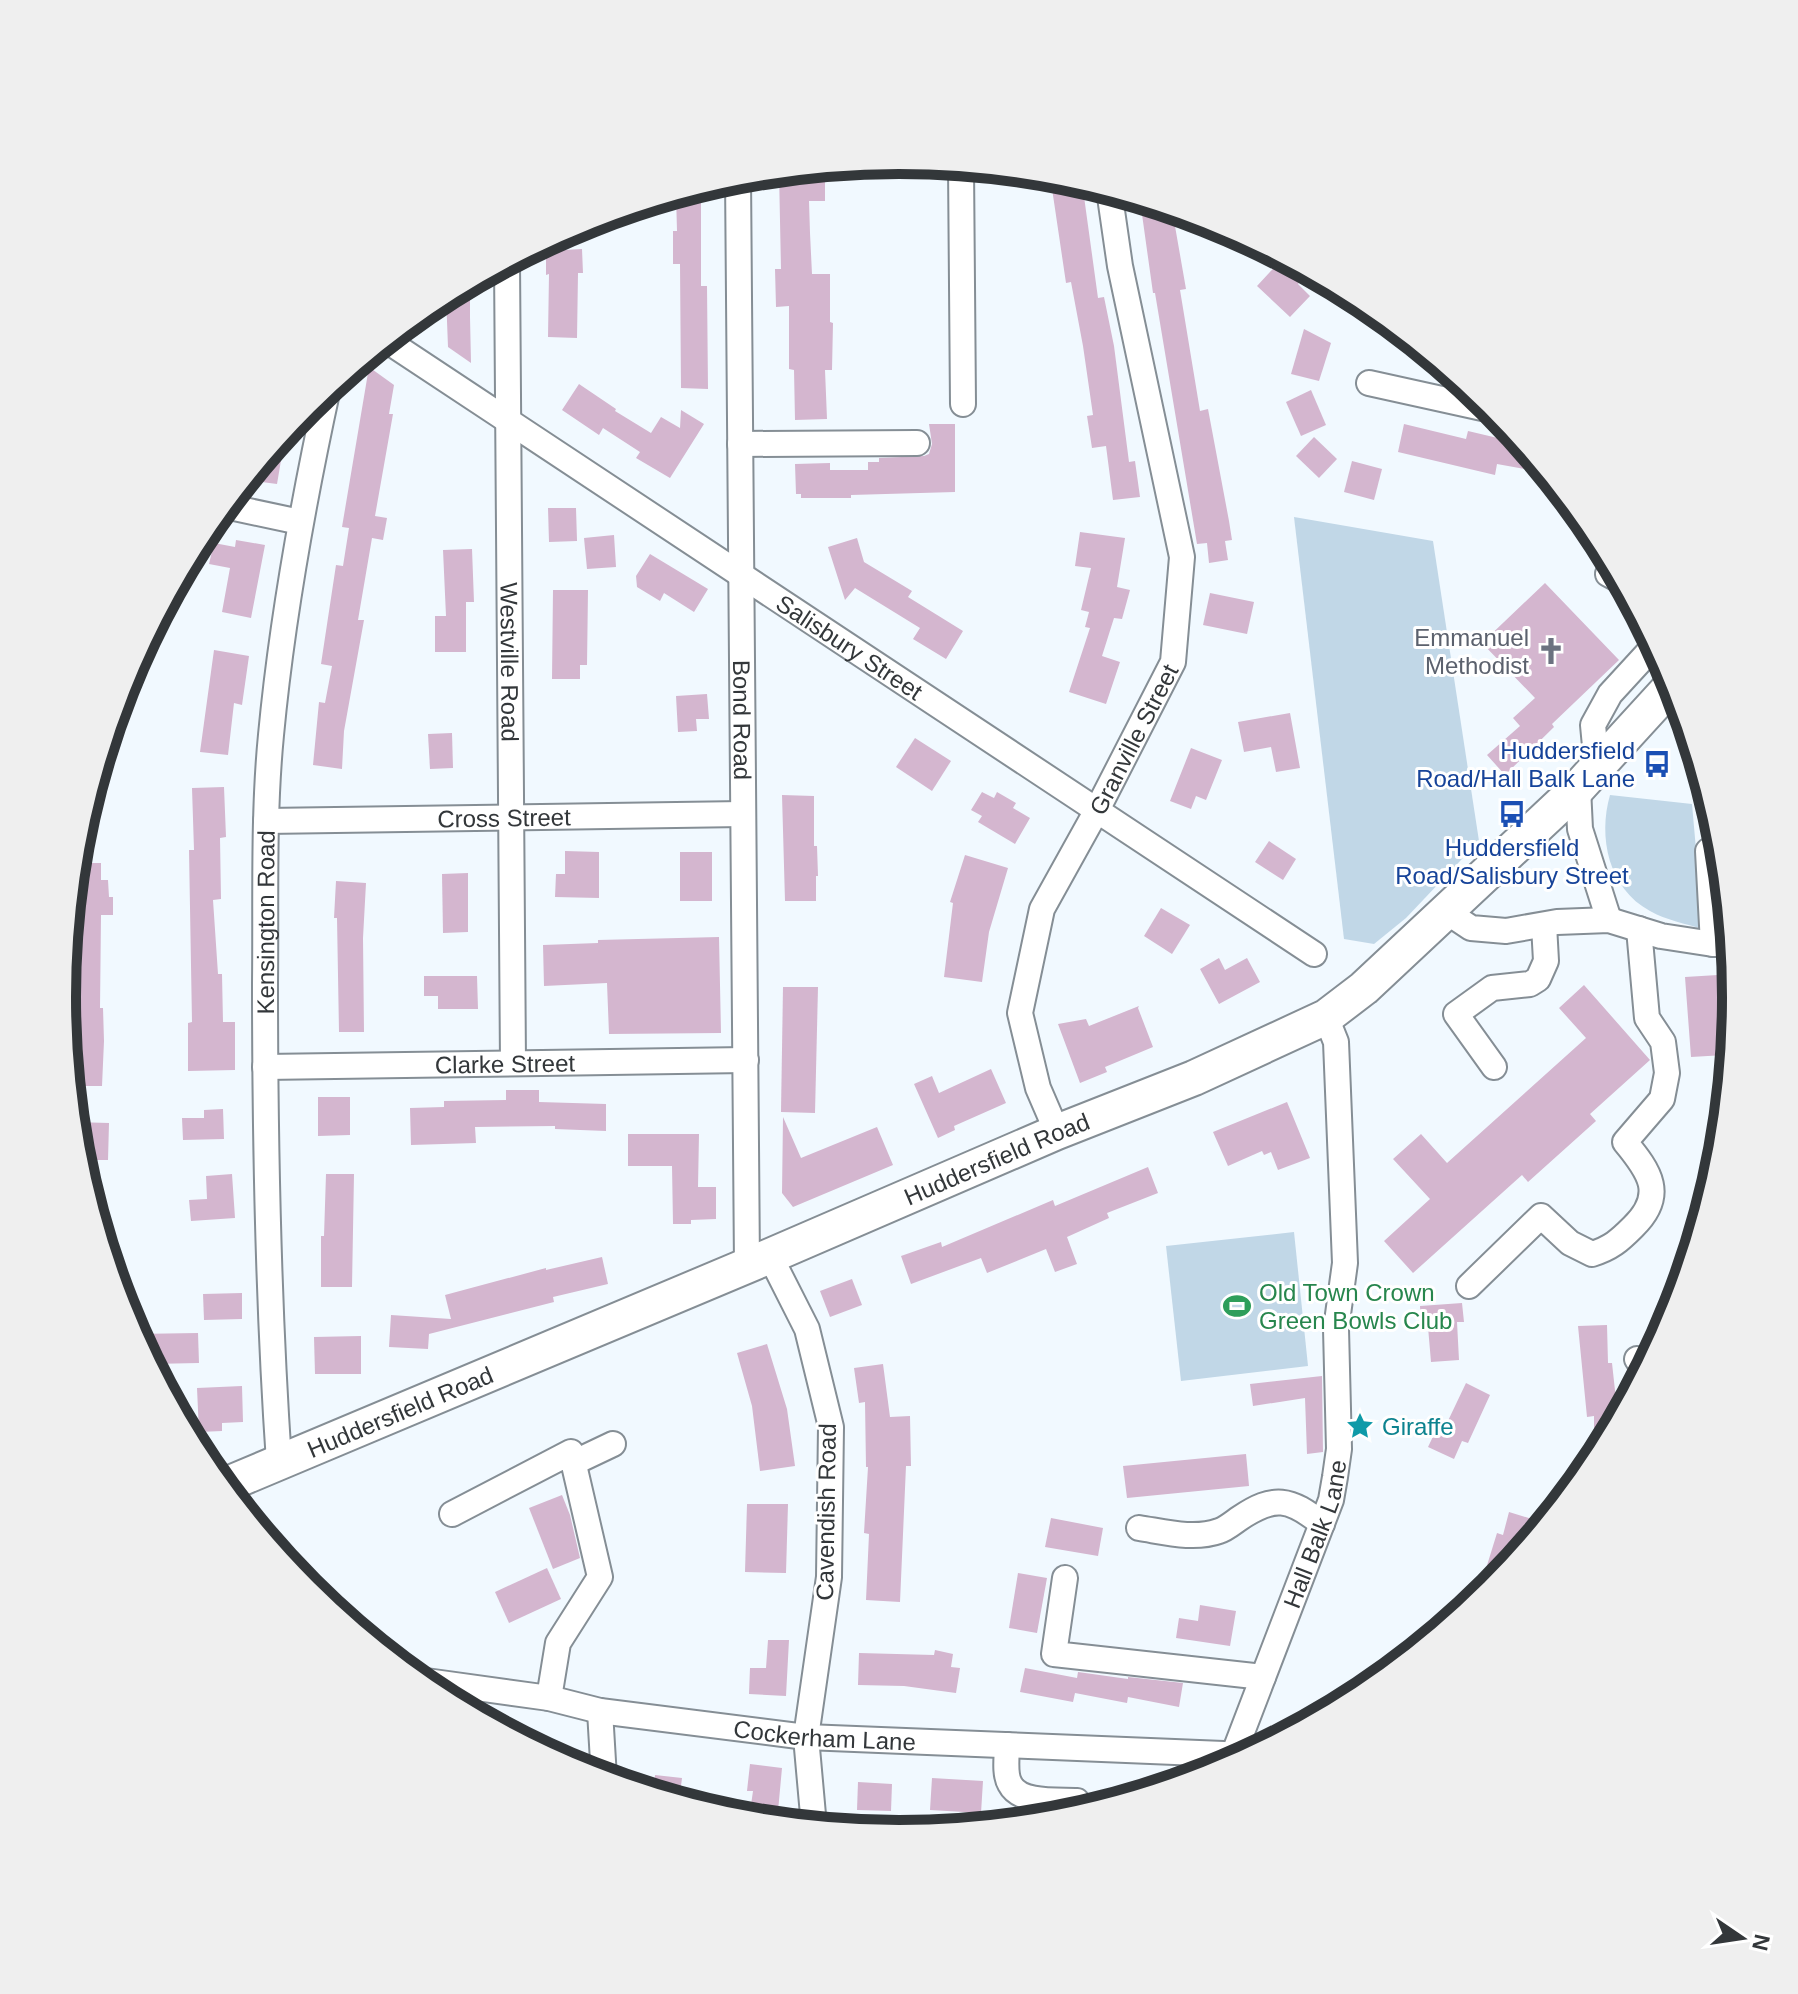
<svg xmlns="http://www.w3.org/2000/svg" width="1798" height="1994" font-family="Arial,sans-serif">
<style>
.green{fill:#c1d7e7}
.building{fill:#d4b6cf}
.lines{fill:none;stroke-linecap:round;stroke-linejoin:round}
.minor-casing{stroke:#858e95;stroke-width:28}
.highway-casing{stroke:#858e95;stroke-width:38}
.minor{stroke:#fff;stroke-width:24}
.highway{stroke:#fff;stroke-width:34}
.labels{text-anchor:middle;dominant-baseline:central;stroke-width:6;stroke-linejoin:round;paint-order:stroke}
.worship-label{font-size:24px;fill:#5b616d;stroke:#fff;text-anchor:end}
.street-label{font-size:24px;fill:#33373a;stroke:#fff}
.transit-label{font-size:24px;fill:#164399;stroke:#fff;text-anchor:end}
.leisure-label{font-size:24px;fill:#27864d;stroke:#fff;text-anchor:start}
.culture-label{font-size:24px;fill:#0d838f;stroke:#fff;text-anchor:start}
.rim{fill:none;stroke:#33373a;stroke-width:10}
</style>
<rect width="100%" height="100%" fill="#f1f9ff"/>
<g class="green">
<path d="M1294,517L1433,541L1479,841L1406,918L1374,944L1344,939Z"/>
<path d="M1610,795L1692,804L1703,929C1686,924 1666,920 1650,911C1608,888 1598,837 1610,795Z"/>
<path d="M1294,1232L1308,1366L1181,1381L1166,1246Z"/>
</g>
<g class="building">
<path d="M812,169V176L825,175V201H809L810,233L812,274H830V322L833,323L832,370H825L827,419L795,420L794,370L789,369V306L776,307L775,269H781L779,172Z"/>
<path d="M1050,175L1082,182L1098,298L1104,297L1114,346L1129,462L1135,461L1140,497L1113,500L1106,446L1092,448L1087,416L1093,415L1083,346L1071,282L1066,283Z"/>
<path d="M701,187V286H707L708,389L681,388L680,264H673V231H677L676,194Z"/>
<path d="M1140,200L1172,209L1186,289L1180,290L1200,411L1208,409L1229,521L1232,540L1225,541L1228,560L1209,563L1207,543L1197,544L1155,293H1153Z"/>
<path d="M582,249L583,273H578L577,338L548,337L549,274L546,275V251Z"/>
<path d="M1283,258L1305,276L1298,284L1310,296L1290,317L1257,286Z"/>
<path d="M470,282V317L471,363L448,347L446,295Z"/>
<path d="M1304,329L1331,343L1319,381L1291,374Z"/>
<path d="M369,367L394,385L389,414H393L375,516L387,518L383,540L372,538L358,620H364L344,731L342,769L313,765L319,702L325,703L332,666L321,664L336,565L343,566L349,528L342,527Z"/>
<path d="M579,384L616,409L615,411L651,433L661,417L680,428L681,410L704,424L670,478L636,458L640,452L603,428L599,435L562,410Z"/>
<path d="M1311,390L1326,425L1301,436L1286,402Z"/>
<path d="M929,424H955V492L851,495V498H801V494H796L795,464L830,463V470H868V462H879V458L924,456L929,454L932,444Z"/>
<path d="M1404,424L1466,439L1468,431L1523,444L1546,473L1497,464L1495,475L1398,452Z"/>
<path d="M286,431L277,484L246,480L255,469Z"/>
<path d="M1314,437L1337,459L1319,478L1296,456Z"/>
<path d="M1352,461L1382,469L1374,500L1344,492Z"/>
<path d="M548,508H576L577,541L549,542Z"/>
<path d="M1080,532L1125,538L1117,587L1130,590L1122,619L1114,618L1102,656L1120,662L1106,704L1069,692L1090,628L1085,627L1089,612L1081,610L1091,568L1075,566Z"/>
<path d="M614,535L616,567L587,569L584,538Z"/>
<path d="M857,538L864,562L912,591L908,597L963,631L946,659L913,639L920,628L855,588L845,600L828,547Z"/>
<path d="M236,540L265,545L251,618L222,612L230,568L209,564L214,543L235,547Z"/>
<path d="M472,549L474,602H466V652H435V616H446L443,550Z"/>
<path d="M650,554L708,589L694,612L664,593L660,601L637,587L636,576Z"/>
<path d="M1545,583L1619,660L1552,724L1554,727L1505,775L1487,755L1520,726L1513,718L1535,698L1482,643Z"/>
<path d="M553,590H588L587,665H580V679H552Z"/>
<path d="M1210,593L1254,602L1247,634L1203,625Z"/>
<path d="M214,650L249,656L242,705L234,703L228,755L200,752Z"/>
<path d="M707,694L709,719H696L697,731L678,732L676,696Z"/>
<path d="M1290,713L1300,768L1276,772L1271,747L1244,752L1238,722Z"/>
<path d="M452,733L453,768L430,769L428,734Z"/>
<path d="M915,738L951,761L932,791L896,767Z"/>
<path d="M1191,748L1222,760L1206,800L1196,796L1191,809L1170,801Z"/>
<path d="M224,787L226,837L220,838L221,899L213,900L218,974H222L223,1022H235V1070L188,1071V1023L192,1022L189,850H194L192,788Z"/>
<path d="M982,792L994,798L997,792L1016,803L1013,808L1030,818L1015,844L978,822L982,816L971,810Z"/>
<path d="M782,795L814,796V846H817L818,876H816V901H785Z"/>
<path d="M1269,841L1296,859L1283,880L1255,862Z"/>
<path d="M565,851L599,852V898L555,897L556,874H565Z"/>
<rect x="680" y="852" width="32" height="49"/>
<path d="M965,855L1008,868L989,932L982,982L944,977L953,903L950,902Z"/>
<path d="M81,863H101V880H108L109,897H113V915H101L100,1008H103L104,1041L102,1086H78L80,915H70L74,871H81Z"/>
<path d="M468,873V932L443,933L442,874Z"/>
<path d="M336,881L366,883L363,938L364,1032H339L337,918H334Z"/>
<path d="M1161,908L1190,925L1172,954L1144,936Z"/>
<path d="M719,937L721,1033L609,1034L607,983L544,986L543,945L598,943V940Z"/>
<path d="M1219,958L1225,970L1247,958L1260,982L1219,1004L1200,969Z"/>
<path d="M1734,974L1736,997L1734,1016H1722L1725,1055L1691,1057L1685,977Z"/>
<path d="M424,976H477L478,1009H438V996H424Z"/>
<path d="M1584,985L1650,1060L1590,1114L1596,1121L1528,1182L1522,1175L1413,1273L1384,1241L1430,1199L1393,1159L1421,1134L1447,1163L1586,1038L1559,1008Z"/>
<path d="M783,987H818L815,1113L781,1112Z"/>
<path d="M1139,1006L1138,1008L1153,1047L1105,1067L1107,1072L1080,1083L1058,1024L1086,1019L1089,1026Z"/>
<path d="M991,1069L1006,1103L954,1126L955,1130L938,1138L914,1084L932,1076L939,1093Z"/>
<path d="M506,1090H539V1102L606,1104V1131L555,1129V1126L475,1127L476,1143L411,1145L410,1108L444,1107V1101L506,1100Z"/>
<path d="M318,1097H350V1135L318,1136Z"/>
<path d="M1287,1102L1310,1158L1278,1170L1271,1152L1264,1155L1262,1151L1228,1166L1213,1132Z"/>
<path d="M223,1109L224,1139L183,1140L182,1118H204V1110Z"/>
<path d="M783,1117L801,1158L877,1127L893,1165L793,1207L782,1193Z"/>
<path d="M74,1122L109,1123L108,1160H95V1199H90L78,1160Z"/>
<path d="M628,1134H699L698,1187H716V1219L691,1220V1224H673L672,1166H628Z"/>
<path d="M1148,1167L1158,1193L1107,1213L1109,1218L1067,1237L1077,1264L1055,1272L1046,1249L987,1273L981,1258L911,1284L901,1256L941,1242L942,1247L1053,1200L1055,1206Z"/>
<path d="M232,1174L235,1218L191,1221L189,1200L207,1199L206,1176Z"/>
<path d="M326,1174H354L352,1287H321V1236H324Z"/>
<path d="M602,1257L608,1284L553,1297L554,1302L429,1334L428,1349L389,1347L391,1315L451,1319L445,1295L546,1268V1270Z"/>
<path d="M852,1279L862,1305L830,1317L820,1291Z"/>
<path d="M242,1293V1319L204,1320L203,1294Z"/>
<path d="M1462,1303L1464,1322H1457L1459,1360L1431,1362L1428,1327H1421L1420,1306Z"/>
<path d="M1607,1325L1608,1363H1612L1618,1418L1614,1427L1594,1428V1416L1587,1417L1578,1326Z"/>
<path d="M198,1333L199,1363L151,1364L135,1334Z"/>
<path d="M361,1336V1374H315L314,1337Z"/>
<path d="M767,1344L787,1409L795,1466L760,1471L752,1406L737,1353Z"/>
<path d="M883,1364L890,1417L910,1416L911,1466H906L900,1602L866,1600L869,1534L864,1533L868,1467H866L865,1402L859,1403L854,1368Z"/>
<path d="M1322,1376L1323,1452L1307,1454L1305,1398L1253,1406L1250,1384Z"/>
<path d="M1466,1383L1490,1395L1468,1443L1462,1441L1454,1459L1428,1447L1440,1422L1446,1425Z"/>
<path d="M242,1386L243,1422L222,1423V1431L199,1432L197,1388Z"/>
<path d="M1246,1454L1249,1486L1127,1498L1123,1466Z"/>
<path d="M562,1495L570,1515L580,1558L553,1569L529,1508Z"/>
<path d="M747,1504H788L786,1573L745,1572Z"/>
<path d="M1509,1512L1545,1523L1491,1589L1476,1601L1497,1533L1503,1535Z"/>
<path d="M1051,1518L1103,1528L1098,1556L1045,1547Z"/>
<path d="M547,1568L561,1599L509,1623L495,1592Z"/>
<path d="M1018,1573L1047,1578L1037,1633L1009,1628Z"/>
<path d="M1200,1605L1236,1611L1230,1646L1176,1638L1179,1618L1198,1621Z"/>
<path d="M768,1640H789L786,1696L749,1694L750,1668H766Z"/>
<path d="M935,1650L953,1654L951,1667L960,1668L956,1693L904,1686L858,1685L859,1653L934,1655Z"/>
<path d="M1025,1668L1077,1678L1078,1672L1128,1679V1677L1183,1683L1179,1707L1128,1697L1127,1703L1075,1693L1073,1702L1020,1692Z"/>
<path d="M750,1764L782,1768L777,1822L749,1819L753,1791H747Z"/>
<path d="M655,1775L682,1778L679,1801L654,1793Z"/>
<path d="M932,1778L983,1781L981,1813L930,1810Z"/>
<path d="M858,1782L892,1784L891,1811L857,1810Z"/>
</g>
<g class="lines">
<g class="minor-casing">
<g id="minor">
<path d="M961,166L963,404"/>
<path id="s1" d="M738,176L747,1266"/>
<path id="s2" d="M507,262L513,1063"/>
<path id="s3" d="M386,340L1314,954"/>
<path d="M1369,383L1496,411"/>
<path d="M740,444L917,443"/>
<path d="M225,506L300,522"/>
<path d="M1608,574L1621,581"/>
<path d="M1597,767L1593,725L1610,694L1655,645"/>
<path d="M1578,788L1580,829L1609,920"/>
<path id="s4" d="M266,821L743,814"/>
<path d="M1708,851L1713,944"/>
<path d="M1447,912L1471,928L1506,931L1557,922L1609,920L1661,936L1713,944H1731"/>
<path id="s5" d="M265,1067L746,1060"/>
<path d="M1494,1067L1456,1014L1492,988L1530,984L1538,979L1546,961L1544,925"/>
<path id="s6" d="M1057,1132L1038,1088L1020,1013L1042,909L1097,810L1173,662L1182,557L1120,266L1109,190"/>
<path d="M770,1256L807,1329L831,1427L829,1577L806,1737L814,1826"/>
<path d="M1469,1286L1541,1216L1570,1243L1592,1254C1611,1248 1619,1241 1633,1227C1666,1195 1650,1172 1625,1142L1662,1099L1667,1073L1663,1042L1647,1018L1639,929"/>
<path d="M1637,1359L1644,1370"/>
<path id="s7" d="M279,1462C268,1303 265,1143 265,983C266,901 263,817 271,735C282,618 303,503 328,388"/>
<path d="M573,1463L613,1444"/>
<path d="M452,1514L571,1452L600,1577L558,1643L549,1698"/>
<path d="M1139,1528C1165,1532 1194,1540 1219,1531C1226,1529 1234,1522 1240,1518C1274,1495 1290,1498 1322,1524"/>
<path d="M1065,1578L1054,1654L1263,1677"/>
<path id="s8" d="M419,1680L549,1698L600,1711L806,1737L1248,1755"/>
<path d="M600,1711L604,1778"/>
<path d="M1007,1745C1007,1756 1004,1774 1010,1784C1020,1804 1058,1800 1077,1801"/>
<path id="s9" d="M1234,1753L1331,1500L1335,1477L1339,1449L1336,1329L1345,1263L1336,1042L1326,1017"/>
</g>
</g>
<g class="highway-casing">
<g id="highway">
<path id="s10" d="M223,1486L770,1256L1057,1132L1194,1078L1326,1017L1364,988L1578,788L1674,683"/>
</g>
</g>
<use href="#minor" class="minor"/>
<use href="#highway" class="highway"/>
</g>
<defs>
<g id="church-bare" transform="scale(2.16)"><path d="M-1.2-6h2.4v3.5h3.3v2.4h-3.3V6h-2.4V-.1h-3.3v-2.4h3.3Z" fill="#6b7280" stroke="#fff" stroke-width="2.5" paint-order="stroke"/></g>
<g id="bus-bare" transform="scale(2.16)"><path d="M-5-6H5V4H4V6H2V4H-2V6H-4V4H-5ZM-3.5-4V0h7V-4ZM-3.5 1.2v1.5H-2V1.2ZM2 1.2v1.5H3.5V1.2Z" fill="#1a4fb4" stroke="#fff" stroke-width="2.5" paint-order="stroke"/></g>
<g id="stadium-bare" transform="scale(2.16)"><path d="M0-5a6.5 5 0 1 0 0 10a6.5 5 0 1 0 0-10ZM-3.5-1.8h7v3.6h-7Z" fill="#2e9e5b" stroke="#fff" stroke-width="2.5" paint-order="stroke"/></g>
<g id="sight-bare" transform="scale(2.16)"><path d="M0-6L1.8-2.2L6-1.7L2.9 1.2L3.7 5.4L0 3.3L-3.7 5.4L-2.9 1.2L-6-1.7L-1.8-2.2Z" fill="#0f9aa8" stroke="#fff" stroke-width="2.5" paint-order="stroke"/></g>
</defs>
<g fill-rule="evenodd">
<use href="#church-bare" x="1551" y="651"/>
<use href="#bus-bare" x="1657" y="764"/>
<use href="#bus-bare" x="1512" y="814"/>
<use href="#stadium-bare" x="1237" y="1306"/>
<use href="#sight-bare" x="1360" y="1426"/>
</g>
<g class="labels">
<g class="worship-label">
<text x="1529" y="637">Emmanuel<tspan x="1529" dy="28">Methodist</tspan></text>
</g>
<g class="street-label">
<text stroke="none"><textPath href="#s3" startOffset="556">Salisbury Street</textPath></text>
<text stroke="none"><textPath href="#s2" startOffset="400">Westville Road</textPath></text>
<text stroke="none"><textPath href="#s1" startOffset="544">Bond Road</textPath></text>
<text stroke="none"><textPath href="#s6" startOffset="424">Granville Street</textPath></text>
<text stroke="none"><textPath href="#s4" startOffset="238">Cross Street</textPath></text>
<text stroke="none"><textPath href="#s7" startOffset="540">Kensington Road</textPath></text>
<text stroke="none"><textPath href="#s5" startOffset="240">Clarke Street</textPath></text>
<text stroke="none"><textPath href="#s10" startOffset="840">Huddersfield Road</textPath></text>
<text stroke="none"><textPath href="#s10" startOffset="192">Huddersfield Road</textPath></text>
<text transform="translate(826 1512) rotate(-89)">Cavendish Road</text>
<text stroke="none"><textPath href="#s9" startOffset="234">Hall Balk Lane</textPath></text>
<text stroke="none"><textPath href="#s8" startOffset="410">Cockerham Lane</textPath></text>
</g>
<g class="transit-label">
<text x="1635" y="750">Huddersfield<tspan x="1635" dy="28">Road/Hall Balk Lane</tspan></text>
<text x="1512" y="847" text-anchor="middle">Huddersfield<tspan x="1512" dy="28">Road/Salisbury Street</tspan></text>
</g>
<g class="leisure-label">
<text x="1259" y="1292">Old Town Crown<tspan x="1259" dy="28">Green Bowls Club</tspan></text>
</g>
<g class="culture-label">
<text x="1382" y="1426">Giraffe</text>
</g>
</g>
<path d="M0 0H1798V1994H0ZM76 997a823 823 0 1 1 1646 0a823 823 0 1 1-1646 0Z" fill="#efefef" fill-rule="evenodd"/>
<path class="rim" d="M76 997a823 823 0 1 1 1646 0a823 823 0 1 1-1646 0Z"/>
<g transform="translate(1742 1938) rotate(103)" stroke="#ffffff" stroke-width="6" paint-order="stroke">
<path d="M0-6L14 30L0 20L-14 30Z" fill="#33373a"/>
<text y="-12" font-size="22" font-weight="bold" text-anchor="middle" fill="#33373a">N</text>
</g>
</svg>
